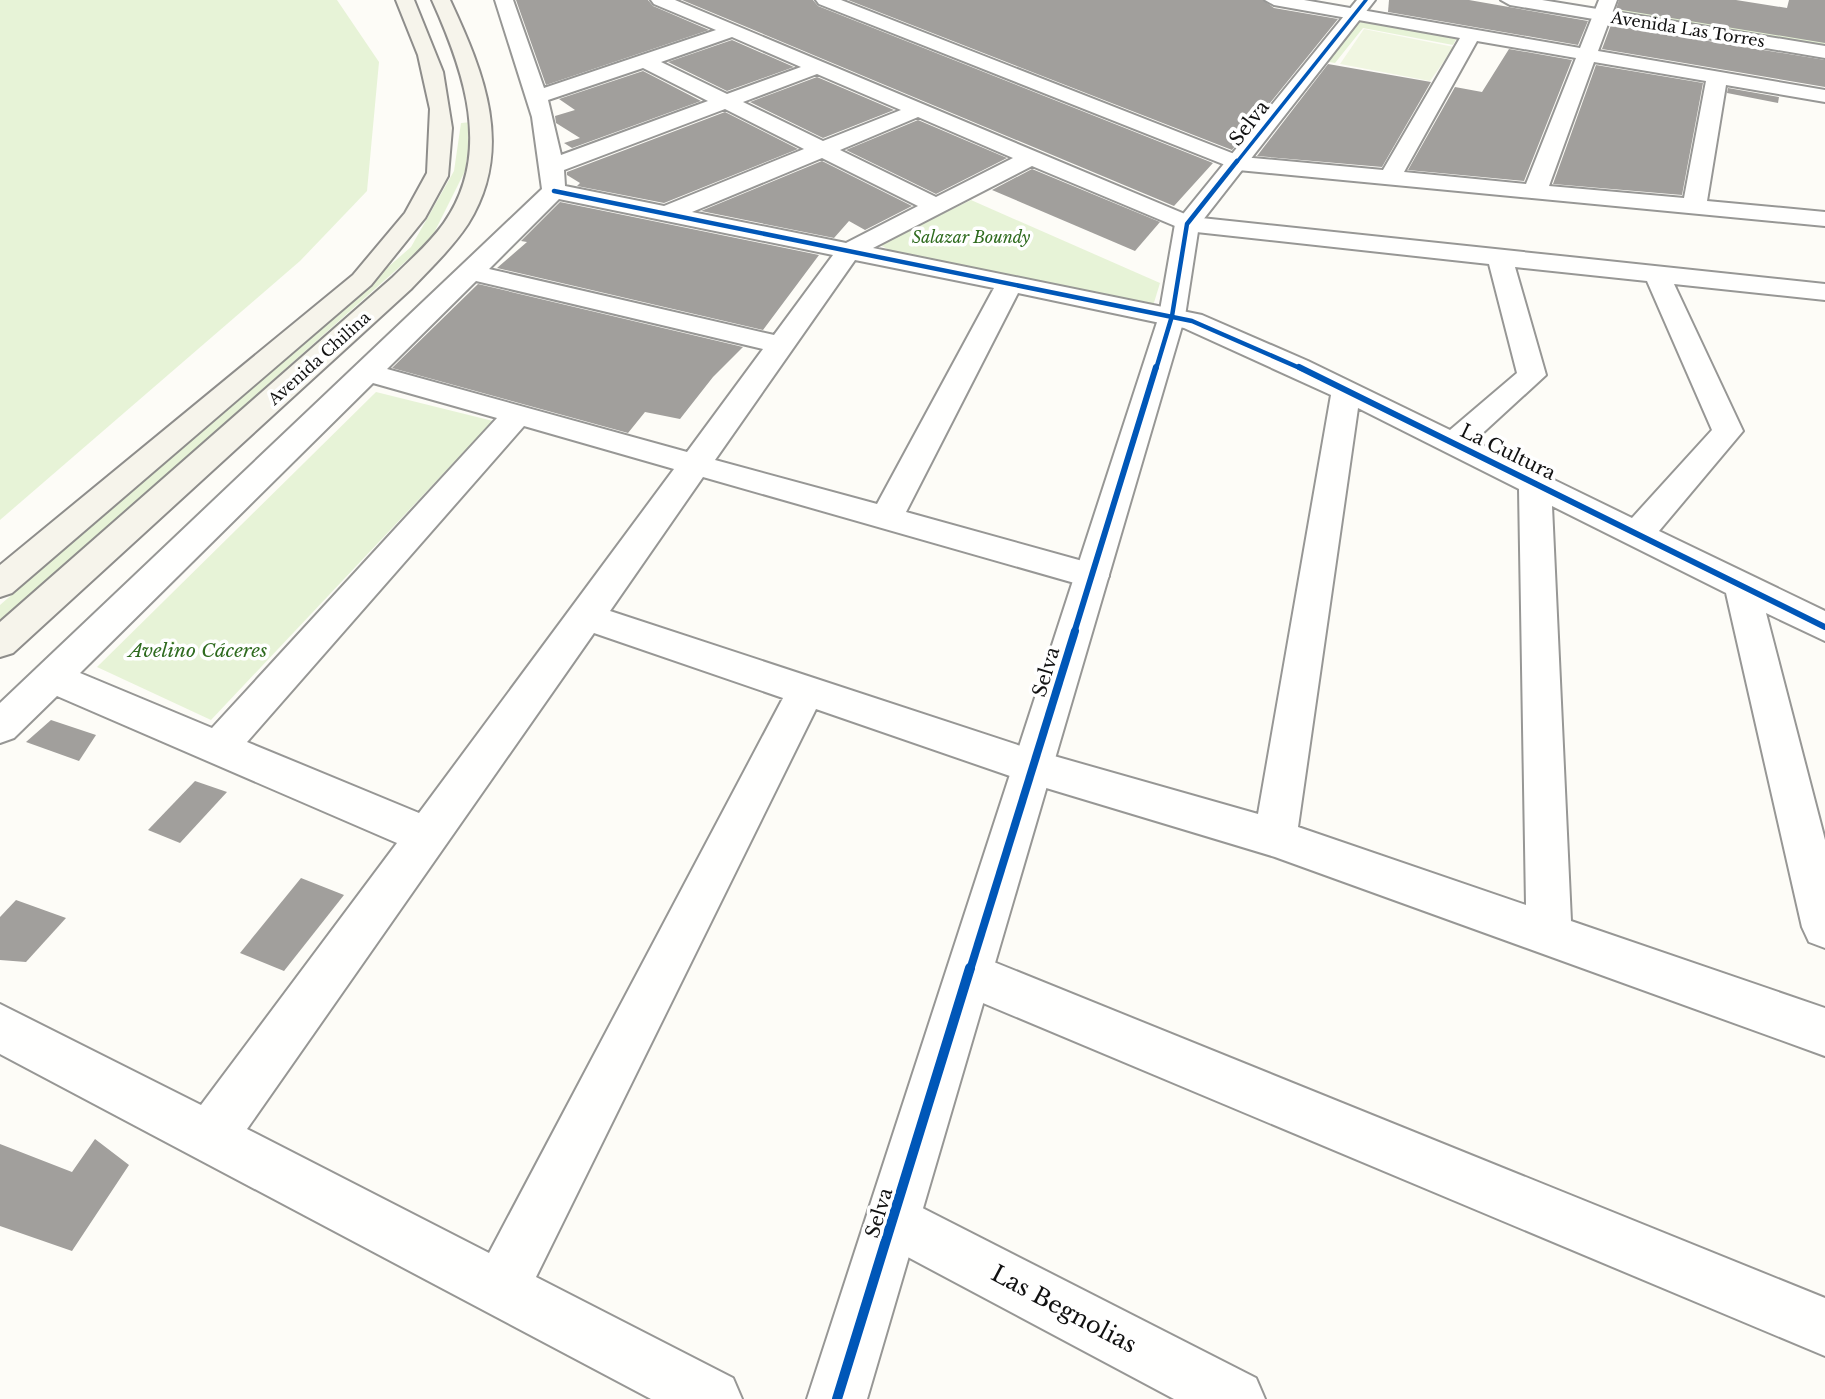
<svg xmlns="http://www.w3.org/2000/svg" width="1825" height="1399" font-family="'Libre Baskerville',serif">
<style>
.green{fill:#e7f3d7}
.pitch{fill:#f0f6e1}
.building{fill:#a19f9c}
.lines{fill:none;stroke-linecap:round;stroke-linejoin:round}
.minor-casing{stroke:#979795;stroke-width:4}
.tertiary-casing{stroke:#979795;stroke-width:4}
.secondary-casing{stroke:#8e8d8b;stroke-width:4}
.minor{fill:#fffffe;fill-rule:evenodd}
.tertiary{fill:#fffffe;fill-rule:evenodd}
.secondary{fill:#f6f4eb;fill-rule:evenodd}
.cycleway-far4-casing{stroke:#fff;stroke-width:6}
.cycleway-far3-casing{stroke:#fff;stroke-width:7}
.cycleway-far2-casing{stroke:#fff;stroke-width:10}
.cycleway-far1-casing{stroke:#fff;stroke-width:12}
.cycleway-casing{stroke:#fff;stroke-width:14}
.cycleway-far4{stroke:#0057b8;stroke-width:3.5}
.cycleway-far3{stroke:#0057b8;stroke-width:4.5}
.cycleway-far2{stroke:#0057b8;stroke-width:6}
.cycleway-far1{stroke:#0057b8;stroke-width:8}
.cycleway{stroke:#0057b8;stroke-width:10}
.labels{text-anchor:middle;dominant-baseline:central;stroke-width:7;stroke-linejoin:round;paint-order:stroke}
.far-street-label{font-size:16px;fill:#111;stroke:#fff}
.far-park-label{font-size:16px;font-style:italic;fill:#2f6b1f;stroke:#fff}
.street-label{font-size:19px;fill:#111;stroke:#fff}
.park-label{font-size:19px;font-style:italic;fill:#2f6b1f;stroke:#fff}
.near-street-label{font-size:23px;fill:#111;stroke:#fff}
</style>
<rect width="100%" height="100%" fill="#fdfcf7"/>
<g class="green">
<path d="M0,0H337L379,62L367,191L300,261L0,520Z"/>
<path d="M1624,7L1825,41V50L1618,13L1615,9Z"/>
<path d="M1359,16L1459,34L1453,45L1363,28L1335,63L1323,61Z"/>
<path d="M472,122L465,171L431,239L0,623V605L411,247L454,171L461,123Z"/>
<path d="M971,200L1160,283L1153,306L901,256L880,245Z"/>
<path d="M376,392L493,421L211,720L97,667Z"/>
</g>
<path class="pitch" d="M1364,29L1454,47L1430,81L1340,64Z"/>
<g class="building">
<path d="M516,0H648L653,6L709,30L546,85Z"/>
<path d="M682,0H813L818,6L1213,163L1174,206Z"/>
<path d="M848,0H1263L1274,8L1338,19L1232,150Z"/>
<path d="M1389,0H1469L1588,21L1578,45L1388,12Z"/>
<path d="M1619,0H1736L1787,8L1789,0H1825V43L1616,9Z"/>
<path d="M1611,25L1825,60V87L1602,49Z"/>
<path d="M732,40L794,67L727,91L668,62Z"/>
<path d="M1509,49L1572,60L1524,181L1408,170L1455,87L1482,92Z"/>
<path d="M1328,64L1431,82L1382,167L1257,156Z"/>
<path d="M1596,65L1703,83L1682,195L1553,184Z"/>
<path d="M643,71L701,101L572,148L564,143L580,138L556,123L555,116L575,110L559,99Z"/>
<path d="M817,77L894,110L823,138L750,102Z"/>
<path d="M1728,88L1779,97L1778,103L1727,93Z"/>
<path d="M725,112L798,149L664,203L577,186L580,183L567,175V172Z"/>
<path d="M918,120L1007,158L936,194L846,150Z"/>
<path d="M822,161L912,206L865,230L849,221L834,238L701,211Z"/>
<path d="M1032,169L1160,222L1135,251L992,190Z"/>
<path d="M560,202L819,255L763,330L497,268L527,242L521,241Z"/>
<path d="M478,284L743,347L713,377L680,419L645,412L628,433L392,368Z"/>
<path d="M51,720L96,735L79,761L26,742Z"/>
<path d="M195,781L227,792L180,843L148,830Z"/>
<path d="M301,878L344,895L284,971L240,953Z"/>
<path d="M16,900L66,918L26,962L0,960V917Z"/>
<path d="M95,1139L129,1165L72,1251L0,1226V1144L72,1172Z"/>
</g>
<g class="lines">
<g class="minor-casing">
<g id="minor">
<path d="M495,0H513L544,88L716,30L654,4L651,0H675L1192,217L1825,284V300L1674,284L1743,431L1659,531L1825,611V641L1766,613L1825,840V948L1809,942L1802,927L1726,593L1552,506L1571,921L1825,1008V1056L1275,857L1033,784L816,709L536,1277L733,1378L742,1399H651L0,1054V1004L201,1105L397,843L57,696L14,738L0,743V703L542,189L532,117ZM732,37L801,67L727,94L661,62ZM643,68L708,101L561,155L548,100ZM817,74L901,110L823,141L743,102ZM725,109L804,149L664,206L565,186L564,170ZM918,117L1013,158L936,197L840,150ZM822,158L918,206L846,243L692,212ZM1032,166L1187,231L1489,264L1517,373L1450,430L1308,361L1202,315L873,248ZM559,199L833,255L774,335L489,269ZM855,260L994,288L877,504L715,460ZM1515,267L1647,281L1712,430L1632,518L1474,441L1546,375ZM476,281L763,349L687,452L387,369ZM1018,293L1184,328L1331,395L1258,814L1033,750L610,611L703,477L1092,588L1104,585L1109,576L1104,567L906,512ZM373,383L497,418L212,728L80,673ZM1358,408L1519,489L1526,905L1298,827ZM524,426L674,469L419,813L247,742ZM594,633L783,698L489,1253L247,1129Z"/>
<path d="M816,0H841L1242,157L1383,170L1460,38L1274,5L1265,0H1304L1580,48L1599,0H1617L1598,51L1825,90V102L1726,85L1707,201L1825,212V226L1238,170L819,4ZM1477,41L1576,58L1526,184L1404,172ZM1594,62L1706,81L1684,198L1549,186Z"/>
<path d="M969,952L1825,1298V1356L952,990L946,974L952,958Z"/>
<path d="M893,1193L1256,1378L1265,1399H1174L874,1239L866,1220L874,1201Z"/>
</g>
</g>
<g class="tertiary-casing">
<g id="tertiary">
<path d="M1357,0H1375L1199,225L1185,316L867,1399H807L1159,316L1175,224Z"/>
<path d="M1501,0H1542L1825,46V58L1510,5Z"/>
</g>
</g>
<g class="secondary-casing">
<g id="secondary">
<path d="M396,0H414L443,72L452,128L448,176L425,218L371,285L12,593L0,597V565L353,275L405,213L427,173L430,109L418,55Z"/>
<path d="M432,0H450C484,73 515,149 468,224C452,248 431,268 411,289L13,653L0,657V622L393,277C410,260 430,243 444,223C493,153 464,71 432,0Z"/>
</g>
</g>
<use href="#minor" class="minor"/>
<use href="#tertiary" class="tertiary"/>
<use href="#secondary" class="secondary"/>
<g class="cycleway-far4-casing">
<path id="cycleway-far4" d="M1236,163L1366,0"/>
</g>
<g class="cycleway-far3-casing">
<g id="cycleway-far3">
<path d="M554,191L1192,321L1302,369"/>
<path d="M1156,369L1172,316L1187,224L1237,161"/>
</g>
</g>
<g class="cycleway-far2-casing">
<g id="cycleway-far2">
<path d="M1299,367L1825,627"/>
<path d="M1074,633L1156,367"/>
</g>
</g>
<g class="cycleway-far1-casing">
<path id="cycleway-far1" d="M970,970L1075,631"/>
</g>
<g class="cycleway-casing">
<path id="cycleway" d="M837,1399L970,968"/>
</g>
<use href="#cycleway-far4" class="cycleway-far4"/>
<use href="#cycleway-far3" class="cycleway-far3"/>
<use href="#cycleway-far2" class="cycleway-far2"/>
<use href="#cycleway-far1" class="cycleway-far1"/>
<use href="#cycleway" class="cycleway"/>
</g>
<g class="labels">
<g class="far-street-label">
<text transform="translate(1688 29) rotate(9)">Avenida Las Torres</text>
<text transform="translate(319 358) rotate(-42)">Avenida Chilina</text>
</g>
<g class="far-park-label">
<text x="971" y="237">Salazar Boundy</text>
</g>
<g class="street-label">
<text transform="translate(1249 123) rotate(-52)">Selva</text>
<text transform="translate(1508 452) rotate(26)">La Cultura</text>
<text transform="translate(1046 672) rotate(-73)">Selva</text>
<text transform="translate(879 1213) rotate(-73)">Selva</text>
</g>
<g class="park-label">
<text x="198" y="650">Avelino Cáceres</text>
</g>
<g class="near-street-label">
<text transform="translate(1064 1309) rotate(28)">Las Begnolias</text>
</g>
</g>
</svg>
